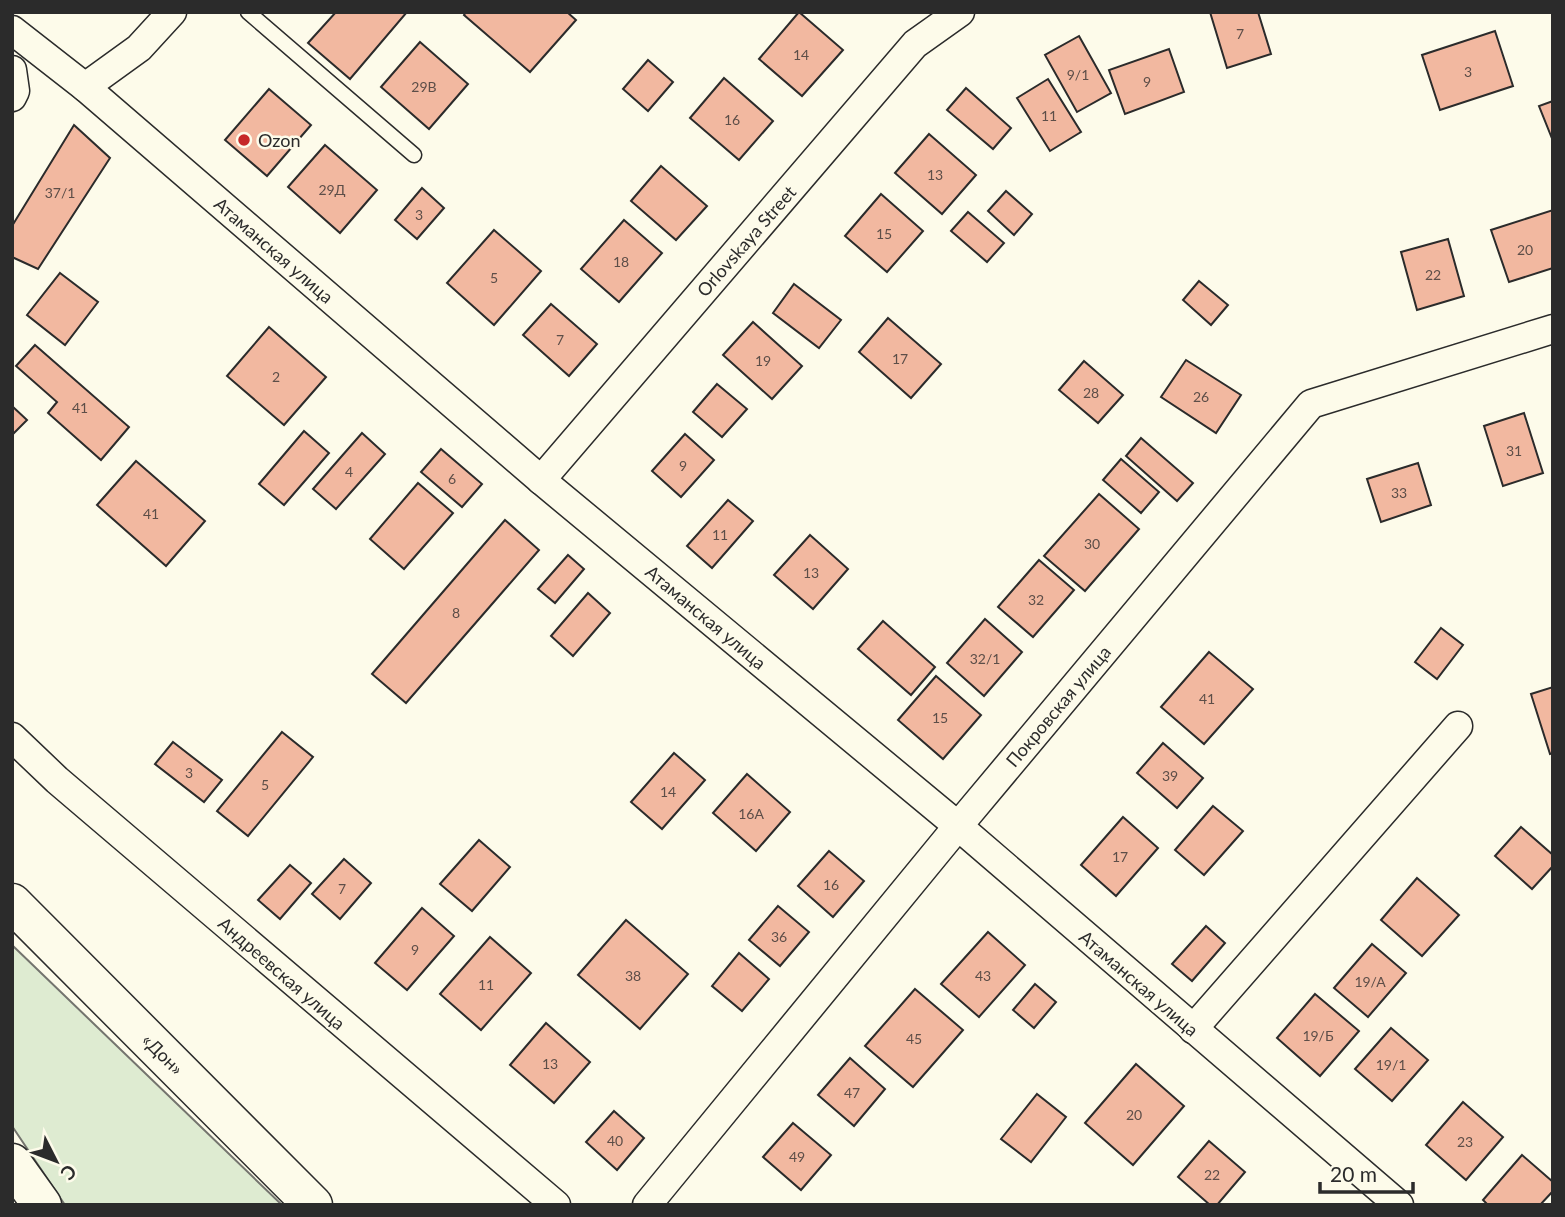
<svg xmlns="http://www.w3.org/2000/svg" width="1565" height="1217" font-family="Lato,sans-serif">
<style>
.green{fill:#deebd1;stroke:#74746e;stroke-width:2}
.building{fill:#f2b8a0;stroke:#2b2b2b;stroke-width:2}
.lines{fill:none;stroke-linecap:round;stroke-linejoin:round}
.service-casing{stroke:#2b2b2b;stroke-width:17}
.minor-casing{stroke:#2b2b2b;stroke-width:31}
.trunk-casing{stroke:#2b2b2b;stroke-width:41}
.service{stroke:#fdfbea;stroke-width:14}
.minor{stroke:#fdfbea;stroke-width:28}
.trunk{stroke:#fdfbea;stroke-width:38}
.poi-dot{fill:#c62828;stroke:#fdfbea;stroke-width:2.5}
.labels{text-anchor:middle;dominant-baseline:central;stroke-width:5;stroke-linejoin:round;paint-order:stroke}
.number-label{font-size:14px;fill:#5d4e48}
.poi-label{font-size:18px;fill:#2b2b2b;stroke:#fdfbea;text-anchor:start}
.street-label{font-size:18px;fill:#2b2b2b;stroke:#fdfbea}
</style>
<rect width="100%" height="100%" fill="#fdfbea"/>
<path class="green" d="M12,945L282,1205H65L12,1126Z"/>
<g class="building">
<path d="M336,12H407L350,79L308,43Z"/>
<path d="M466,12H567L576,20L530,72L464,15Z"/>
<path d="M799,12L843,50L802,96L759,59Z"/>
<path d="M1210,12H1258L1271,54L1227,68Z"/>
<path d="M1495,31L1513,86L1440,110L1422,55Z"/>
<path d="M1079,36L1111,93L1077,112L1045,55Z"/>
<path d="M420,42L468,84L429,129L381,87Z"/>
<path d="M1169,49L1184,92L1125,114L1109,70Z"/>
<path d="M648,60L673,82L648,111L623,89Z"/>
<path d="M724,78L773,121L739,160L690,118Z"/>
<path d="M1048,79L1081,132L1050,151L1017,98Z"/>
<path d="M966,88L1011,128L993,149L947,110Z"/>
<path d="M269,89L311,125L267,176L225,140Z"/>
<path d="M1553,101V141L1539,106Z"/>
<path d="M74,125L110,158L38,269L12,257V226Z"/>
<path d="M929,134L976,175L942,214L895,173Z"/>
<path d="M325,145L377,190L340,233L288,187Z"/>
<path d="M661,166L707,206L676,240L631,201Z"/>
<path d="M422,188L444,208L417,239L395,220Z"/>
<path d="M1006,191L1032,214L1014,235L988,211Z"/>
<path d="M881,194L923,231L887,272L845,236Z"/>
<path d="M1553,210V268L1509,282L1491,230Z"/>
<path d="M968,212L1004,243L987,262L951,231Z"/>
<path d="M624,220L662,253L619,302L581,269Z"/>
<path d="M494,230L541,271L494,325L447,283Z"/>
<path d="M1448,239L1464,296L1417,310L1401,252Z"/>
<path d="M60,273L98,302L65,345L27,315Z"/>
<path d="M1199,281L1228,305L1211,325L1183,300Z"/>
<path d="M794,284L841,320L819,348L773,313Z"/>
<path d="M551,304L597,344L569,376L523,335Z"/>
<path d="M888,318L941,364L911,398L859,352Z"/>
<path d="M753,322L802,366L772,399L723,355Z"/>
<path d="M269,327L326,377L284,425L227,376Z"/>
<path d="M35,345L129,427L101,460L48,413L57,402L16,366Z"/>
<path d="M1186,360L1241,395L1216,433L1161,397Z"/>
<path d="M1084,361L1123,395L1098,423L1059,390Z"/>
<path d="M717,384L747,409L722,437L693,412Z"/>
<path d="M12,406L27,420L12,435Z"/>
<path d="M1524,413L1543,473L1503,486L1484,426Z"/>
<path d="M304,431L329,453L284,505L259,484Z"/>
<path d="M362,433L385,454L336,509L313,489Z"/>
<path d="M685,434L714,460L681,497L652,471Z"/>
<path d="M1141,438L1193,483L1177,501L1126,456Z"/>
<path d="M441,449L482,484L462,507L421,472Z"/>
<path d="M1121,459L1159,492L1141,513L1103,480Z"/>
<path d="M136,461L205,521L166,566L97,505Z"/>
<path d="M1418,463L1431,505L1381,522L1367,479Z"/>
<path d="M418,483L453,513L404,569L370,539Z"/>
<path d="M1099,494L1139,529L1085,591L1044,556Z"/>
<path d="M728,500L753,521L712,568L687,546Z"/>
<path d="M505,520L539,550L406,703L372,674Z"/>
<path d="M810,535L848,569L813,609L774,575Z"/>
<path d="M568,555L584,569L555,603L538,589Z"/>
<path d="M1039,560L1074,590L1033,637L998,607Z"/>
<path d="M588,593L610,613L573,656L551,636Z"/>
<path d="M985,619L1022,652L984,696L947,663Z"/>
<path d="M883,621L935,667L911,695L858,649Z"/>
<path d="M1441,628L1463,645L1437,679L1415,662Z"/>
<path d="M1209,652L1253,689L1204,744L1161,707Z"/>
<path d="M936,676L981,715L943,759L898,720Z"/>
<path d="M1553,687V753L1550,754L1531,694Z"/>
<path d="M282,732L313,757L248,836L217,811Z"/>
<path d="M173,742L222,780L204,802L155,764Z"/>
<path d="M1163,743L1203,778L1177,808L1137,773Z"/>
<path d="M674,753L705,780L662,829L631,802Z"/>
<path d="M747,774L790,812L756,851L713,813Z"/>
<path d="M1213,806L1243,831L1204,875L1175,850Z"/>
<path d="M1123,817L1158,848L1116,896L1081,865Z"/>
<path d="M1521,827L1553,855V866L1532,889L1495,856Z"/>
<path d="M479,840L510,867L472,911L440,884Z"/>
<path d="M829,851L864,881L833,917L798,886Z"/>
<path d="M344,859L371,883L340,919L312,894Z"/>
<path d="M290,865L311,883L280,919L258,900Z"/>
<path d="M1417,878L1459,915L1422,956L1381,920Z"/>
<path d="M778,906L809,932L780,966L749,940Z"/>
<path d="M422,908L454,936L407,990L375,963Z"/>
<path d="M626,920L688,974L640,1029L578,975Z"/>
<path d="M1206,926L1225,943L1192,981L1172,964Z"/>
<path d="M988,932L1025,965L979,1017L941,984Z"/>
<path d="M490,937L531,973L481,1030L440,994Z"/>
<path d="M1372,944L1406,973L1368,1017L1334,988Z"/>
<path d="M739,953L769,979L742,1011L712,986Z"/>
<path d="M1035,984L1056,1002L1034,1028L1013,1010Z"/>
<path d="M915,989L963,1030L913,1087L865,1046Z"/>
<path d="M1315,994L1359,1031L1320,1076L1277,1038Z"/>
<path d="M546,1023L590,1062L554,1103L510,1065Z"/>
<path d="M1391,1028L1428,1060L1392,1101L1355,1069Z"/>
<path d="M850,1058L885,1089L854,1126L818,1095Z"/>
<path d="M1136,1064L1184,1106L1133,1165L1085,1123Z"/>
<path d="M1037,1094L1066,1117L1031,1162L1001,1139Z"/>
<path d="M1463,1102L1503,1137L1466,1180L1426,1145Z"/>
<path d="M614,1111L644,1138L617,1170L586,1142Z"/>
<path d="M793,1123L831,1155L801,1190L763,1157Z"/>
<path d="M1209,1141L1245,1172L1217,1205H1210L1178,1177Z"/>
<path d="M1522,1155L1553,1182V1191L1540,1205H1488L1483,1200Z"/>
</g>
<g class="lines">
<g class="service-casing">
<path id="service" d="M248,12L414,155"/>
</g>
<g class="minor-casing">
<g id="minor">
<path d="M12,30L85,87L541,480L958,826L1399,1205"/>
<path d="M12,70L15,91L12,97"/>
<path d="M85,87L139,48L172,12"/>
<path d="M541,480L915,44L960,12"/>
<path d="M12,737L57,780L556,1205"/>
<path d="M1193,1029L1458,726"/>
<path d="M647,1205L958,826L1311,404L1553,329"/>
</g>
</g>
<g class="trunk-casing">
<g id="trunk">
<path d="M12,903L313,1205"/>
<path d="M12,1163L42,1205"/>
</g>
</g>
<use href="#service" class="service"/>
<use href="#minor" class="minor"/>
<use href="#trunk" class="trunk"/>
</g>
<circle class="poi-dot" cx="244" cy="140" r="7"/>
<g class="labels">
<g class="number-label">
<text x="1240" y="33">7</text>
<text x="801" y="54">14</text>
<text x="1468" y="71">3</text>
<text x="1078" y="74">9/1</text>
<text x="1147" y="81">9</text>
<text x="424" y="86">29В</text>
<text x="1049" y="115">11</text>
<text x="732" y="119">16</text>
<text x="935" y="174">13</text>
<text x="332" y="189">29Д</text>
<text x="60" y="192">37/1</text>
<text x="419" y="214">3</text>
<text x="884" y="233">15</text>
<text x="1525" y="249">20</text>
<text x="621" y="261">18</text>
<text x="1433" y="274">22</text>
<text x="494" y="277">5</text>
<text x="560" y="339">7</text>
<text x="900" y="358">17</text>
<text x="763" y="360">19</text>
<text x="276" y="376">2</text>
<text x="1091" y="392">28</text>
<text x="1201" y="396">26</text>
<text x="80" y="407">41</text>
<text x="1514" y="450">31</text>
<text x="683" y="465">9</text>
<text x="349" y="471">4</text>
<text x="452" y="478">6</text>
<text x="1399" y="492">33</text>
<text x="151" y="513">41</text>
<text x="720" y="534">11</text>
<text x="1092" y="543">30</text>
<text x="811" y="572">13</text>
<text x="1036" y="599">32</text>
<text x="456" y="612">8</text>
<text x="985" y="658">32/1</text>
<text x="1207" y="698">41</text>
<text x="940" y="717">15</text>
<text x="189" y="772">3</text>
<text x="1170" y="775">39</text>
<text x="265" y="784">5</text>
<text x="668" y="791">14</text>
<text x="751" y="813">16А</text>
<text x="1120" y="856">17</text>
<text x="831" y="884">16</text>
<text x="342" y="888">7</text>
<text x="779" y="936">36</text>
<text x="415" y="949">9</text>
<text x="633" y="975">38</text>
<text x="983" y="975">43</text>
<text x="1370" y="981">19/А</text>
<text x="486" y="984">11</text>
<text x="1318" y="1035">19/Б</text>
<text x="914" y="1038">45</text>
<text x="550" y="1063">13</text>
<text x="1391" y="1064">19/1</text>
<text x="852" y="1092">47</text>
<text x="1134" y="1114">20</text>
<text x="615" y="1140">40</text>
<text x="1465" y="1141">23</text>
<text x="797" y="1156">49</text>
<text x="1212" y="1174">22</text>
</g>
<g class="poi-label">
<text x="258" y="140">Ozon</text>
</g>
<g class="street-label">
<text transform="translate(746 241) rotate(-49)">Orlovskaya Street</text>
<text transform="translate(274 250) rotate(41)">Атаманская улица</text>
<text transform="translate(706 617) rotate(40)">Атаманская улица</text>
<text transform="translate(1058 706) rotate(-50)">Покровская улица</text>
<text transform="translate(282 973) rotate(41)">Андреевская улица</text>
<text transform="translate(1139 983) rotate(41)">Атаманская улица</text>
<text transform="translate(163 1054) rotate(45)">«Дон»</text>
</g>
</g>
<rect width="1565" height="1217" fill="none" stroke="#2b2b2b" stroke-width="28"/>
<g transform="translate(56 1161) rotate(132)" stroke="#fdfbea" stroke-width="5" paint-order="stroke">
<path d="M0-5L12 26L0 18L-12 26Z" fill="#2b2b2b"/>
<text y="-10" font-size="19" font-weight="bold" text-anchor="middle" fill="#2b2b2b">С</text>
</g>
<path d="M1320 1182v10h93v-10" fill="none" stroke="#2b2b2b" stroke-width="3.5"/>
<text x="1330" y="1182" font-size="21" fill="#2b2b2b" stroke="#fdfbea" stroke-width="5" paint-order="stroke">20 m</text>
</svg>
